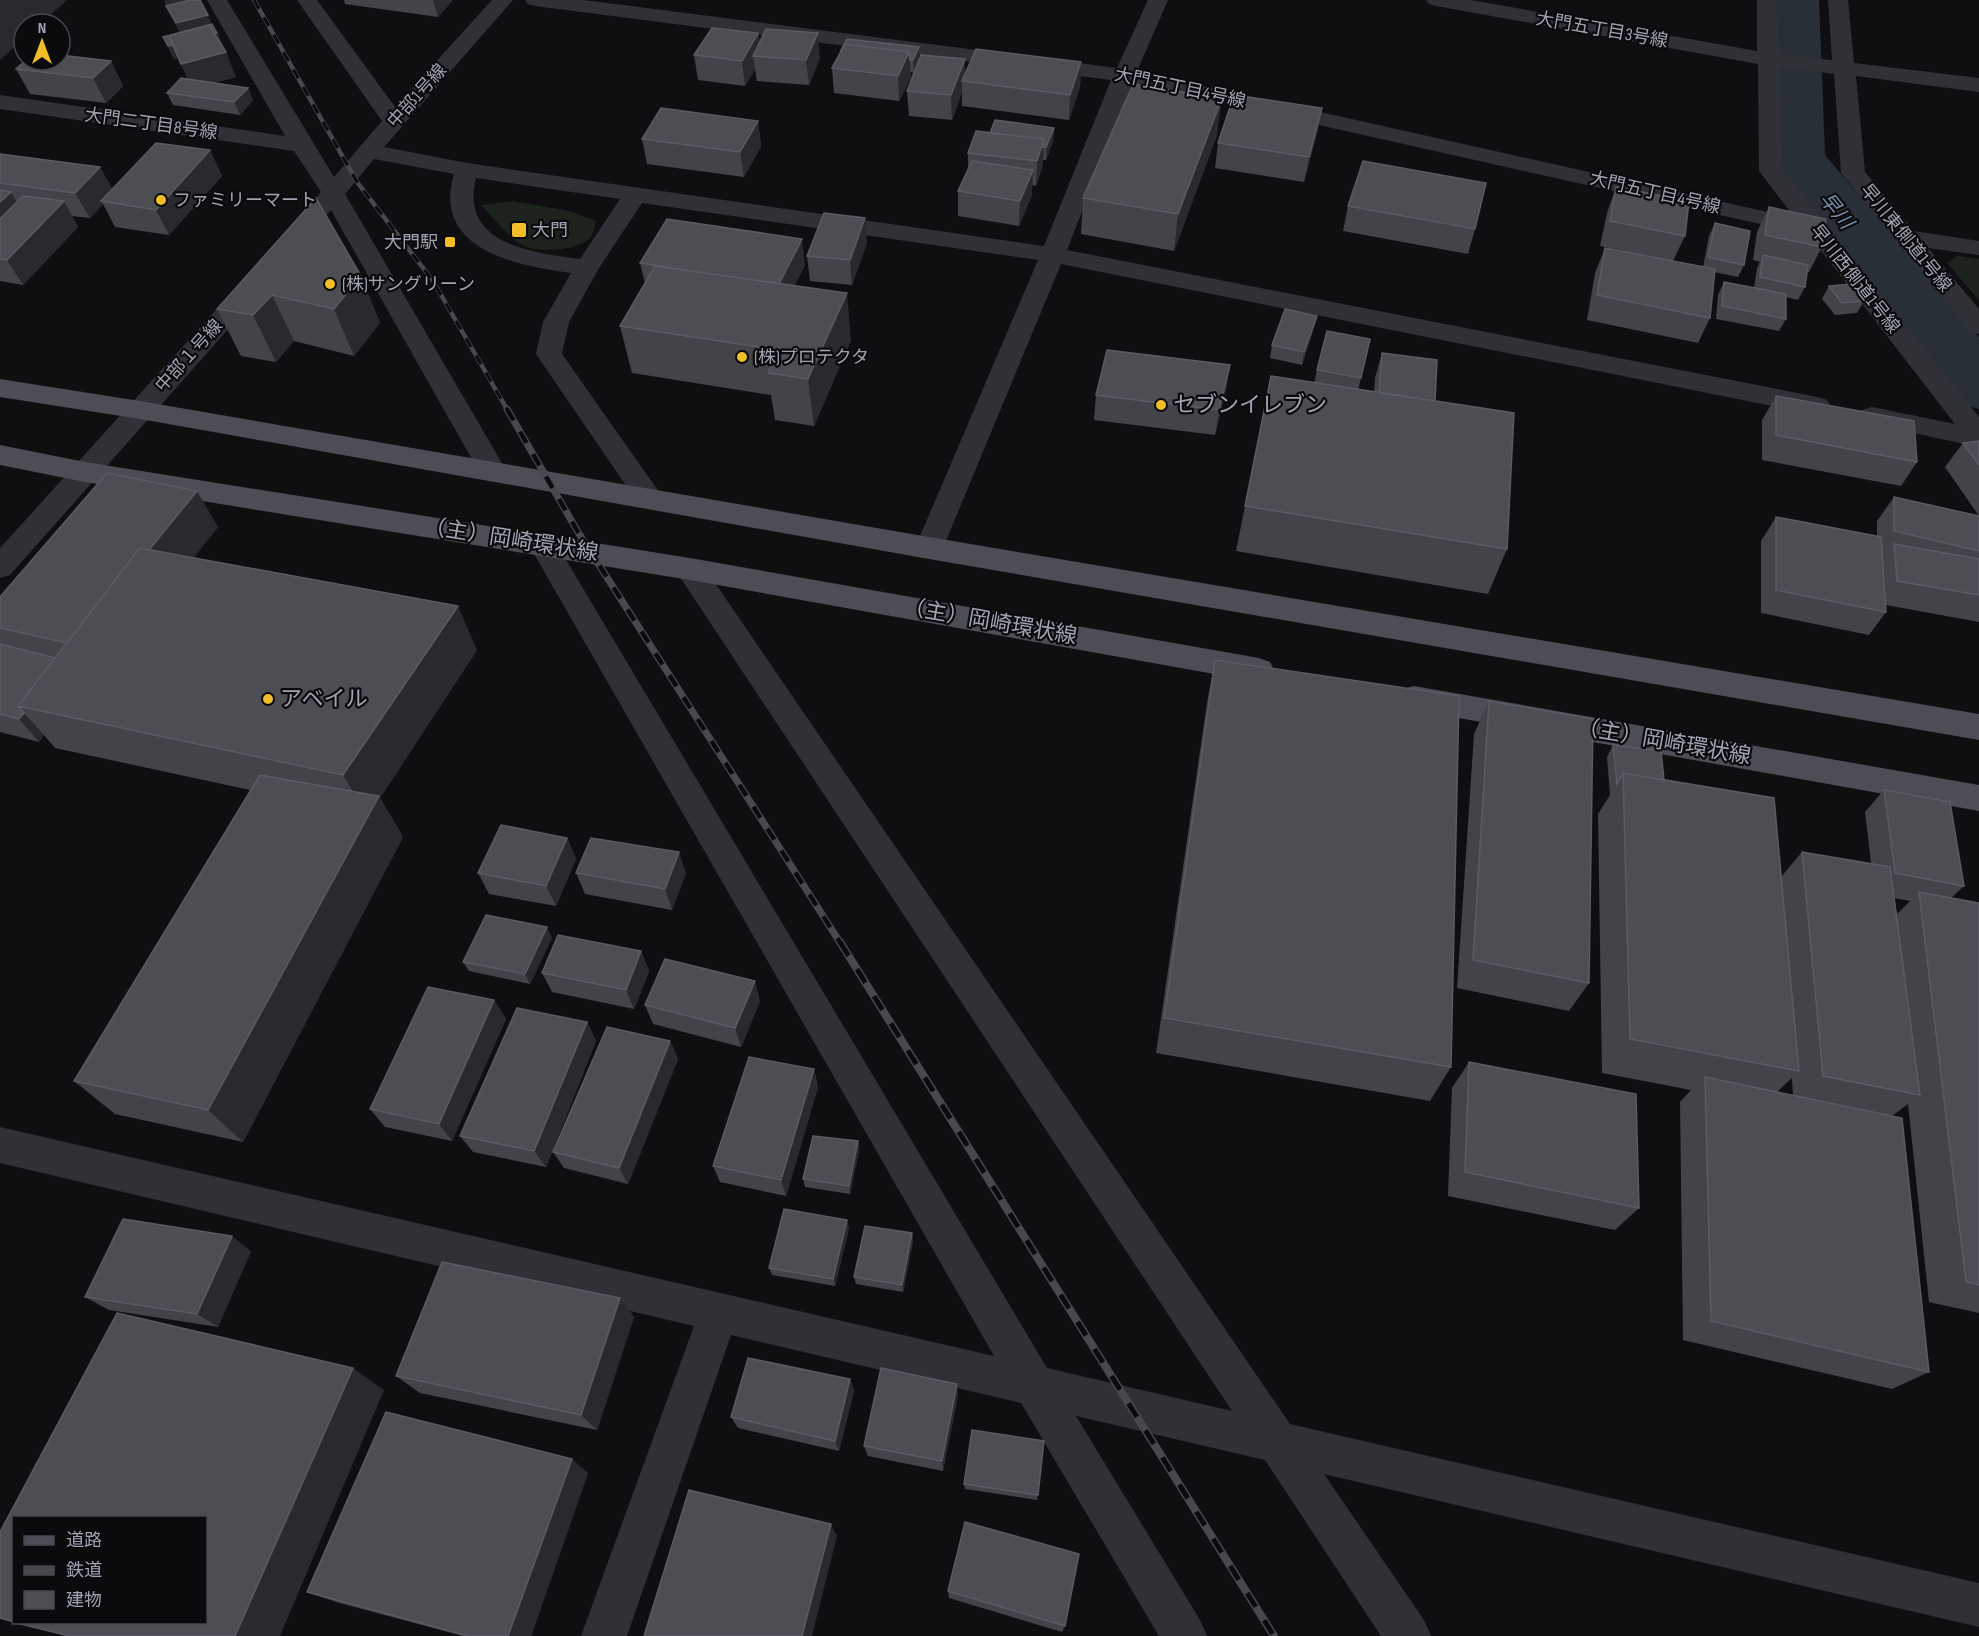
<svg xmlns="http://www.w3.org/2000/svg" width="1979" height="1636" viewBox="0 0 1979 1636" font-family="'Sofia Sans Condensed','Noto Sans JP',sans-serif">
	<rect width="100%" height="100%" fill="#0f0f11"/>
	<path fill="#1c231d" d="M513 201 569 211 596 221C595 225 594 231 592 235 582 252 537 253 522 245 509 238 492 216 481 205Z
		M1957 256 1979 259V300L1947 263Z"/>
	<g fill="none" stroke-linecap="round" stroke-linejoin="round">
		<path fill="#282f36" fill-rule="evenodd" d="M1761 0H1819L1825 155 1979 337V409L1953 402 1761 158Z"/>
		<path fill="#303136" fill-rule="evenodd" d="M207 0H227L334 177 382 121 297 0H317L395 107 492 0H513L384 147 467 163 1044 246 1111 80 535 6 528 4 525 0H584L1117 68 1148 0H1168L1137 71 1795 218 1759 171 1758 64 1436 6 1429 4 1426 0H1471L1757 51V0H1777L1779 54 1832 60 1828 0H1848L1854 63 1979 78V92L1856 76 1865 172 1914 231 1979 241V255L1928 248 1979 309V334L1970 332 1841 173 1834 74 1779 67 1783 170 1979 417V447L1862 422 1859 416 1862 410 1872 407 1955 424 1809 235 1132 83 1067 250 1818 397 1827 400 1831 406 1827 412 1818 415 1061 264 943 548 939 555 929 559 919 555 915 548 1038 260 642 203 599 268 569 322 562 354 664 499 660 506 650 509 640 506 536 354 543 322 571 273C518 266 431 250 454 174L374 159 345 194 506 470 502 477 492 480 482 477 331 210C318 225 304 253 282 247L279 242 321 192 294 151 0 109V95L285 136ZM476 178 620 199 580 259C534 253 459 245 476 178Z
			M253 277 262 279 265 285 262 291 10 575 0 578V548L244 279Z
			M543 535 553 538 1047 1368 1232 1411 680 577 675 569 680 561 690 558 700 561 1290 1424 1979 1583V1627L1324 1474 1424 1620 1431 1636H1381L1265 1460 1076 1416 1200 1620 1207 1636H1159L1021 1403 731 1335 627 1636H581L694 1326 0 1163V1127L994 1356 529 545 533 538Z"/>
		<path fill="#4c4d55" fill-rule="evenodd" d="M0 379 140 401 929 537 1979 714V740L929 559 140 419 0 397Z
			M0 445 85 462 690 558 1259 658 1270 662 1274 670 1270 678 1259 682 690 580 85 482 0 465Z
			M1414 686 1979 785V811L1414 710 1403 707 1398 698 1403 689Z"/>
		<defs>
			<path id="rail-far2" d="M254 0 357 182 433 281 508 411"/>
			<path id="rail-far1" d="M507 409 578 532 841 944"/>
			<path id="rail" d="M840 942 1274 1636"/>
		</defs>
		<use href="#rail-far2" stroke="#47494f" stroke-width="4.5"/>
		<use href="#rail-far1" stroke="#47494f" stroke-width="7"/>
		<use href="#rail" stroke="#47494f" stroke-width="8"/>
		<use href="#rail-far2" stroke="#0b0a0c" stroke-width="3" stroke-dasharray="10" stroke-linecap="butt"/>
		<use href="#rail-far1" stroke="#0b0a0c" stroke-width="4.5" stroke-dasharray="13" stroke-linecap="butt"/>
		<use href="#rail" stroke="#0b0a0c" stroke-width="5" stroke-dasharray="16" stroke-linecap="butt"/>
	</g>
	<path fill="#434349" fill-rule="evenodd" d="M164 0 212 25 217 33 223 45H221L236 77 214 83 248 88 253 100 240 115 173 105 167 93 188 79 178 58 174 59 163 37 180 33Z
		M344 0H453L438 17 345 4Z
		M758 33 760 42 820 58 809 85 757 81 755 69 745 86 698 80 694 55Z
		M840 53 919 59 914 73 910 72 911 77 899 101 834 93 832 68Z
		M111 61 123 86 106 103 30 94 16 69Z
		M1081 62 1080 87 1069 120 962 106V92L952 120 909 116 907 91 965 74Z
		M1322 108 1317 133 1304 182 1215 168 1218 143Z
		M758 121 761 146 744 177 647 164 642 139Z
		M1054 128 1053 141 1046 160H1043V164L1036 186 1032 185V195L1019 226 958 216V191L968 169V153L990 133Z
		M1217 135 1174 251 1081 234 1083 198Z
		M210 150 222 176 169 235 115 227 103 204 90 218 72 216 78 227 23 285 0 281V154L100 167 112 190Z
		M1616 187 1685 236 1673 261 1600 246 1607 213Z
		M316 198 361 276 380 323 354 356 294 341 276 362 241 356 217 309Z
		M1348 206 1475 229 1468 254 1343 231Z
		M1769 207 1822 247 1809 272H1807L1805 287 1798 300 1786 297V319L1779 331 1716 319 1718 295 1724 282 1754 288 1757 268 1760 262 1753 260 1757 232Z
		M1715 223 1744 265 1738 277 1714 272 1710 318 1698 343 1587 320 1595 273 1605 248 1703 267 1709 236Z
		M867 243 852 285 810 281 807 256Z
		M640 263 805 265 794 286 851 340 814 426 775 420 771 395 632 373 620 326 645 283Z
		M1829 286 1864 301 1857 313 1835 315 1822 299Z
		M1317 316 1314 328 1302 365 1270 358 1272 345Z
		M1382 353 1435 401 1507 549 1488 594 1236 551 1271 376 1314 383 1317 370 1361 378 1358 390 1374 392 1375 378Z
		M1230 365 1226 390 1215 435 1094 420 1096 395Z
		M1776 396 1917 462 1901 486 1762 460V420Z
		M1979 441V516L1945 467 1963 443Z
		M1894 497 1979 516V622L1886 605V612L1869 635 1761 613V541L1776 517 1877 536V521Z
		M218 527 193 558 477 650 380 798 403 837 243 1142 115 1114 74 1081 250 790 55 748 44 735 39 742 0 732V597Z
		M1215 660 1451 1067 1430 1101 1156 1053 1207 703Z
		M1489 701 1589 983 1569 1011 1457 988 1474 734Z
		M1613 745 1664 780 1781 877 1802 852 1871 863 1865 812 1884 790 1964 886 1951 898 1979 903V1313L1929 1302 1908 1104 1892 1116 1929 1372 1892 1389 1683 1340 1680 1102 1691 1090 1602 1073 1598 814 1610 795 1607 757ZM1894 898 1910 901 1897 914ZM1792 1078 1793 1095 1777 1092Z
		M567 838 576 859 556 906 489 894 478 873Z
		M576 873H686L672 910 585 894Z
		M552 938 530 984 469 971 463 962Z
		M641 951 649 971 634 1009 552 992 542 973Z
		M494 1000 506 1019 452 1141 385 1127 370 1109Z
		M760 1001 741 1047 653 1024 645 1005Z
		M587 1022 596 1041 546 1167 473 1152 460 1136Z
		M670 1041 678 1059 628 1184 564 1168 553 1152Z
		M1469 1062 1639 1208 1615 1230 1448 1196 1452 1088Z
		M814 1069 818 1087 786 1196 720 1182 713 1166Z
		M858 1141 859 1150 850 1194 805 1187 803 1179Z
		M849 1228 835 1286 772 1275 769 1268Z
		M912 1233 913 1241 903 1292 856 1284 854 1277Z
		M251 1251 218 1327 109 1310 85 1297Z
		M620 1298 634 1317 597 1430 420 1393 396 1376Z
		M850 1379 854 1391 839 1451 738 1428 731 1417Z
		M958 1395 943 1471 868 1456 864 1446Z
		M1044 1441 1037 1500 965 1489 964 1484Z
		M588 1473 531 1636H463L336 1602 307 1592Z
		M948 1591 1065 1626 1062 1632 949 1598Z"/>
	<path fill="#2a2a2e" d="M0 0H67L40 24H24V38L0 60Z
		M164 0H195L168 8Z
		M433 0H453L438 17Z
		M208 15 213 27 181 36 176 23Z
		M217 33 223 45 174 59 168 46Z
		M758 33 761 56H753L755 69 745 86 742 61Z
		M818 33 820 58 809 85 806 60Z
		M919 47V59L914 73 913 60Z
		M226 52 236 77 192 89 181 64Z
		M909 52 911 77 899 101 898 76Z
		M965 59V81H962V92L952 120 951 95Z
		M111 61 123 86 106 103 93 78Z
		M1081 62 1080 87 1069 120 1070 95Z
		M248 88 253 100 240 115 234 102Z
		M1222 98 1217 135 1174 251 1178 214Z
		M1322 108 1317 133 1304 182 1309 157Z
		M758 121 761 146 744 177 740 152Z
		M1054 128 1053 141 1046 160V147Z
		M1044 139 1043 164 1036 186 1037 161Z
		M210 150 222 176 169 235 156 210Z
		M100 167 114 192 101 201 103 204 90 218 75 193Z
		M1033 170 1032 195 1019 226 1020 201Z
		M11 192 26 217 0 243V202Z
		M64 201 78 227 23 285 7 260Z
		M865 218 867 243 852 285 850 260Z
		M802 239 805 265 783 309 779 284Z
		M361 276 380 323 354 356 334 309Z
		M847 293 851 340 814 426 808 379Z
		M272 295 294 341 276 362 253 315Z
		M1317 316 1314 328 1302 365 1304 352Z
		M1230 365 1226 390 1215 435 1219 410Z
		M197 491 218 527 99 678 73 644Z
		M458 606 477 650 380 798 403 837 243 1142 208 1110 368 816 343 775Z
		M24 713 44 735 39 742 19 719Z
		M567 838 576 859 556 906 546 886Z
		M679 852 686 873 672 910 665 889Z
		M547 927 552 938 530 984 525 974Z
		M641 951 649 971 634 1009 626 990Z
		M755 981 760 1001 741 1047 735 1028Z
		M494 1000 506 1019 452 1141 439 1124Z
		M587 1022 596 1041 546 1167 534 1151Z
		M670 1041 678 1059 628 1184 619 1168Z
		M814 1069 818 1087 786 1196 781 1180Z
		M858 1141 859 1150 850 1194 849 1186Z
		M847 1220 849 1228 835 1286 833 1279Z
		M912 1233 913 1241 903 1292 902 1285Z
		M232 1236 251 1251 218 1327 197 1314Z
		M620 1298 634 1317 597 1430 581 1415Z
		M353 1368 384 1390 280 1636H235Z
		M850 1379 854 1391 839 1451 835 1441Z
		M957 1384 958 1395 943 1471 942 1461Z
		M572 1459 588 1473 531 1636H508Z
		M831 1524 837 1536 812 1636H802Z"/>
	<path fill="#4d4e54" stroke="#5a5b63" stroke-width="1.5" d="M190 0H200L208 15 176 23 166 6Z
		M212 24 217 33H214L209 25 169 36 173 45 168 46 163 37Z
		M209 25 226 52 181 64 169 36Z
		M712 28 758 33 742 61 694 55Z
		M766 29 818 33 806 60 753 56Z
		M847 39 919 47 913 60H910L909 52 845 44 840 52Z
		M845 44 909 52 898 76 832 68Z
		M976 49 1081 62 1070 95 962 81Z
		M60 55 111 61 93 78 16 69 26 60H60Z
		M921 55 965 59 951 95 907 91Z
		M181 78 248 88 234 102 167 93Z
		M1133 84 1222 98 1178 214 1083 198Z
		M1234 95 1322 108 1309 157 1218 143Z
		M661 108 758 121 740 152 642 139Z
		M995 120 1054 128 1046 147H1043L1044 139 990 133Z
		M976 131 1044 139 1037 161 968 153Z
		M156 143 210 150 156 210 101 201Z
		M0 154 100 167 75 193 0 183Z
		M972 161 1033 170 1020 201 958 191Z
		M1363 161 1486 183 1475 229 1348 206Z
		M1616 187 1689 201 1685 236 1610 221Z
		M0 190 11 192 0 202Z
		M23 196 64 201 7 260 0 259V219Z
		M316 198 361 276 334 309 272 295 253 315 217 309Z
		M1769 207 1826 219 1822 247 1765 235Z
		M824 213 865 218 850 260 807 256Z
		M667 219 802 239 779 284 640 263Z
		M1715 223 1750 231 1744 265 1708 257Z
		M1605 248 1715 269 1710 318 1597 295Z
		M1763 255 1808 265 1805 287 1760 277Z
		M655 266 847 293 808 379 768 373 779 350 620 326Z
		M1724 282 1786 294V319L1722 306Z
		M1851 284 1864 301 1842 303 1829 286Z
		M1285 309 1317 316 1304 352 1272 345Z
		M1327 331 1370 339 1361 378 1317 370Z
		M1107 350 1230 365 1219 410 1096 395Z
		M1382 353 1437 360 1435 401 1379 393Z
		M1271 376 1514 413 1507 549 1245 506Z
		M1776 396 1914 421 1917 462 1776 435Z
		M1979 441V465L1963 443Z
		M107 473 197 491 149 550 140 548 67 643 0 628V597Z
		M1894 497 1979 516V551L1894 531Z
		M1776 517 1881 537 1886 612 1776 590Z
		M1894 544 1979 559V595L1897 581Z
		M140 548 458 606 343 775 18 706Z
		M0 644 55 658 18 706 24 713 19 719 0 714Z
		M1215 660 1459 696 1451 1067 1164 1018Z
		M1489 701 1593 719 1589 983 1473 960Z
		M1613 745 1661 751 1664 780 1623 773 1617 784Z
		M1623 773 1774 798 1799 1071 1630 1039Z
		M260 775 379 796 208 1110 74 1081Z
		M1884 790 1950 802 1964 886 1895 873Z
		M501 825 567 838 546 886 478 873Z
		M591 838 679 852 665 889 576 873Z
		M1802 852 1890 867 1920 1095 1823 1076Z
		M1919 892 1979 903V1285L1966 1282Z
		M486 915 547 927 525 974 463 962Z
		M558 935 641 951 626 990 542 973Z
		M665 959 755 981 735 1028 645 1005Z
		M428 987 494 1000 439 1124 370 1109Z
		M517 1008 587 1022 534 1151 460 1136Z
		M607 1027 670 1041 619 1168 553 1152Z
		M749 1057 814 1069 781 1180 713 1166Z
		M1469 1062 1636 1094 1639 1208 1465 1172Z
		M1705 1077 1902 1118 1929 1372 1711 1321Z
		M813 1136 858 1141 849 1186 803 1179Z
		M784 1209 847 1220 833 1279 769 1268Z
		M123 1219 232 1236 197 1314 85 1297Z
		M865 1226 912 1233 902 1285 854 1277Z
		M442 1262 620 1298 581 1415 396 1376Z
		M117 1313 353 1368 235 1636H69L17 1623H206V1518H14V1622L0 1618V1532Z
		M748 1358 850 1379 835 1441 731 1417Z
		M881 1368 957 1384 942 1461 864 1446Z
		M386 1412 572 1459 508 1636H468L307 1592Z
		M972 1430 1044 1441 1038 1495 964 1484Z
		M689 1490 831 1524 802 1636H644Z
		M965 1522 1079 1554 1065 1626 948 1591Z"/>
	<g fill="#f1be27" stroke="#0b0a0c" stroke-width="2">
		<circle cx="161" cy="200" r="6"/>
		<rect x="511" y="222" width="16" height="16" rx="3"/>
		<rect x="444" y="236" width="12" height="12" rx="3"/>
		<circle cx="330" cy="284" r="6"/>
		<circle cx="742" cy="357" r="6"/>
		<circle cx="1161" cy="405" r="6"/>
		<circle cx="268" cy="699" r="6"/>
	</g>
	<g text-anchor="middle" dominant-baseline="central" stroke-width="4.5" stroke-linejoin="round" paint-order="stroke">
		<g font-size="18" fill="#a0a4b2" stroke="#0b0a0c">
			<text transform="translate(1602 30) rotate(10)">大門五丁目3号線</text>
			<text transform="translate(1180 88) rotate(12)">大門五丁目4号線</text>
			<text transform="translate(417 96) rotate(-48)">中部1号線</text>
			<text transform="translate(151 124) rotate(8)">大門二丁目8号線</text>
			<text transform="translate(1655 193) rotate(13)">大門五丁目4号線</text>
			<text transform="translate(1906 238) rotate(51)">早川東側道1号線</text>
			<text transform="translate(1855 279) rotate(52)">早川西側道1号線</text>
			<text transform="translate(189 356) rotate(-48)">中部１号線</text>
		</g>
		<g font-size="18" fill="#a0a4b2" stroke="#0b0a0c" text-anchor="start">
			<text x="173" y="200">ファミリーマート</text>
			<text x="532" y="230">大門</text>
			<text x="438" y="242" text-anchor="end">大門駅</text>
			<text x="342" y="284">(株)サングリーン</text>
			<text x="754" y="357">(株)プロテクタ</text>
		</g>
		<g font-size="20" font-style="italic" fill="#768fae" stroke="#0b0a0c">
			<text transform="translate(1836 211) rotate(51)">早川</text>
		</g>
		<g font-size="22" fill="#a0a4b2" stroke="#0b0a0c" text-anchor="start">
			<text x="1173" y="405">セブンイレブン</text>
			<text x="280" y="699">アベイル</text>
		</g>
		<g font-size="22" fill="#a0a4b2" stroke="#0b0a0c">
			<text transform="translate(511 540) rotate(9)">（主）岡崎環状線</text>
			<text transform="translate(990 622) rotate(10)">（主）岡崎環状線</text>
			<text transform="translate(1664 742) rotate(10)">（主）岡崎環状線</text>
		</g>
	</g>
	<rect x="12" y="1516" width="195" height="108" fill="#0b0a0c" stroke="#47484e" stroke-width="1.5"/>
	<rect x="24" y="1536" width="30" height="9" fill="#4c4d55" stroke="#47484e" stroke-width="1.5"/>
	<text x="66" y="1546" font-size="18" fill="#a0a4b2">道路</text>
	<rect x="24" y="1566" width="30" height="9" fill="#47494f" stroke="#47484e" stroke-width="1.5"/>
	<text x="66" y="1576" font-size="18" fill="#a0a4b2">鉄道</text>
	<rect x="24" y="1591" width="30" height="18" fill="#4d4e54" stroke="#47484e" stroke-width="1.5"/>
	<text x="66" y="1606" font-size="18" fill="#a0a4b2">建物</text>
	<g transform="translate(42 42)"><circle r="28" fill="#0b0a0c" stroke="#47484e" stroke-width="1.5"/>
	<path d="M0-4.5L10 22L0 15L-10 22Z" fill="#f1be27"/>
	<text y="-9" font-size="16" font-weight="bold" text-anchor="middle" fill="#a0a4b2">N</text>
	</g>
</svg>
